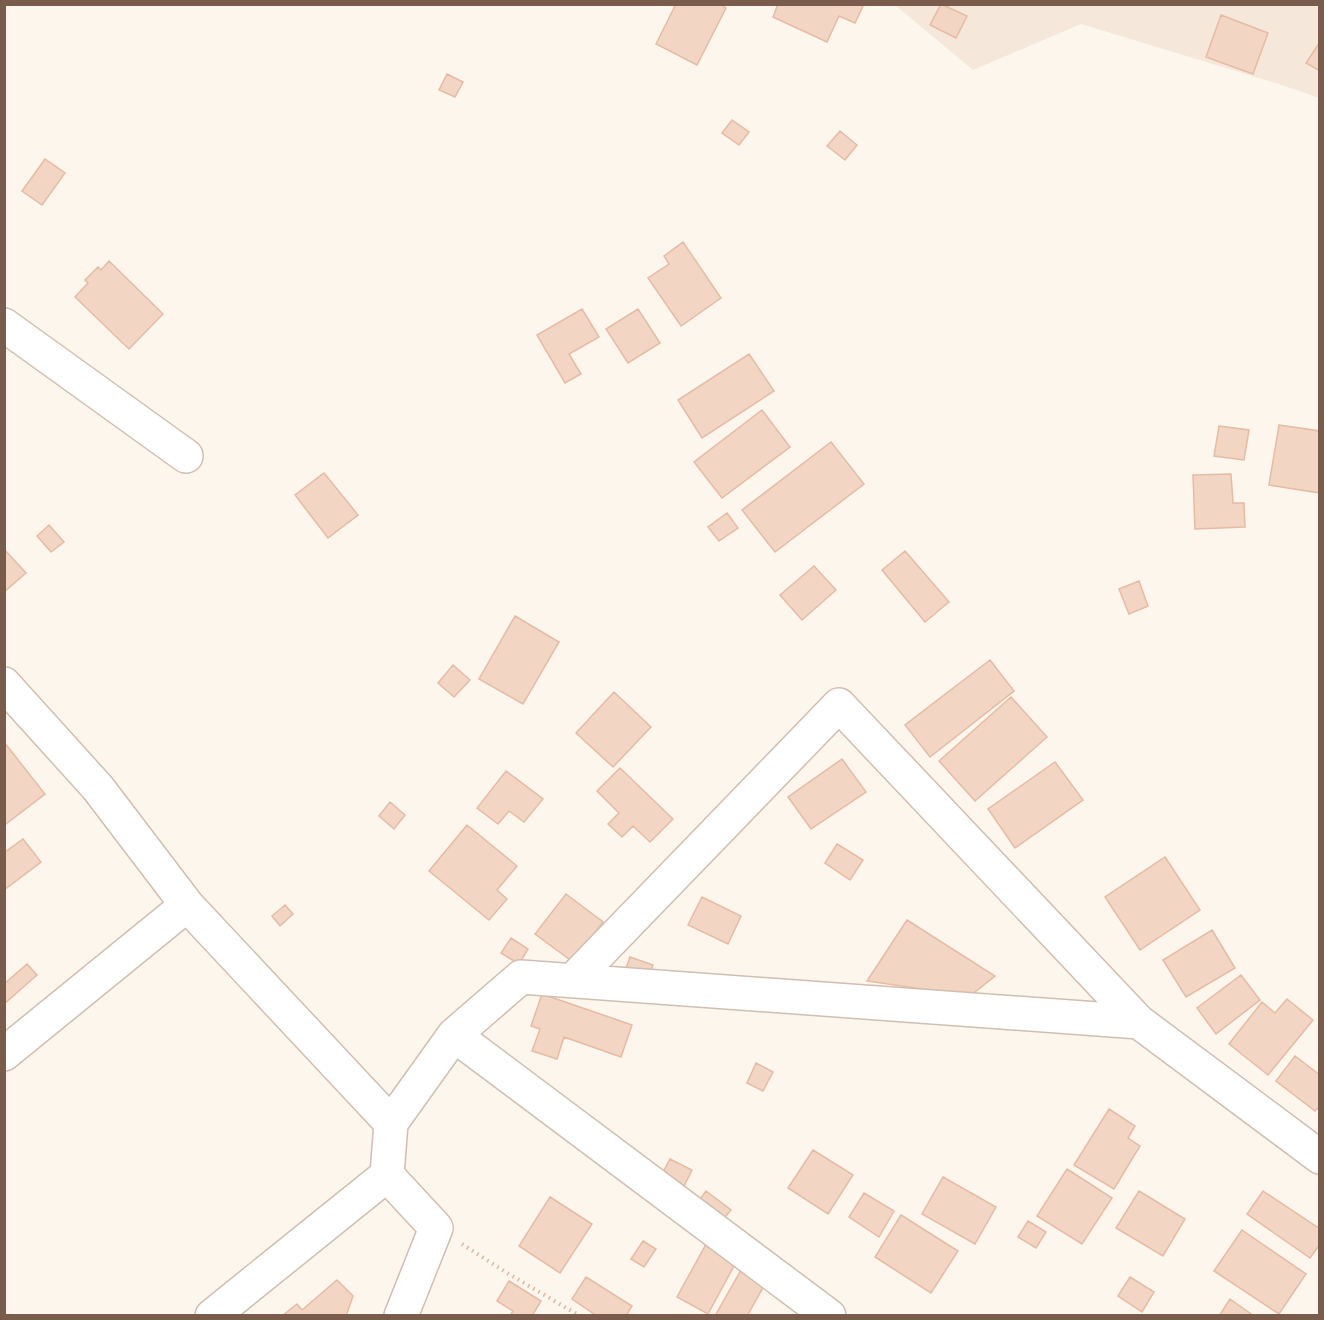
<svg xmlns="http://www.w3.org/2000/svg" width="1324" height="1320" viewBox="0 0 1324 1320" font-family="'Sofia Sans Condensed',sans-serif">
	<rect width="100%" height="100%" fill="#fdf6ec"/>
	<path fill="#f5e8da" d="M895 5H1319V98L1279 84 1081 24 973 70Z"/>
	<path fill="#f3d5c3" stroke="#e6bba3" stroke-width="1.5" d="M676 4H720L726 8 697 65 656 44Z
		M778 4H864L855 23 839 16 827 42 773 17Z
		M941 4 967 16 956 38 930 25Z
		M1221 15 1268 33 1253 74 1206 57Z
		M1320 42V71L1306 63Z
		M447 74 463 82 455 97 439 90Z
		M732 120 749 132 739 145 722 133Z
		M840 131 857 145 845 160 827 146Z
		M45 159 65 173 42 205 22 191Z
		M683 242 721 298 681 326 648 278 669 264 664 256Z
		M109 261 163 314 129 349 75 297 88 283 85 280 98 267 101 270Z
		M582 309 599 337 569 354 581 374 565 383 537 335Z
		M638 309 660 343 628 363 606 329Z
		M749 354 774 391 702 438 678 400Z
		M762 410 790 447 722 498 694 462Z
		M1279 425 1320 431V493L1269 485Z
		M1219 426 1249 430 1244 460 1214 456Z
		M831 442 864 484 775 552 742 510Z
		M324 473 358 515 328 538 295 495Z
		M1231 474 1233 503H1244L1245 527 1195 529 1193 475Z
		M727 513 738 528 719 541 708 527Z
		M49 525 64 542 51 552 37 536Z
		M4 549 26 573 4 592Z
		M905 551 949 602 925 622 882 570Z
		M814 566 836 590 802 620 780 595Z
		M1139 581 1148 606 1129 614 1119 589Z
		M515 616 559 642 523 704 479 679Z
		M990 660 1014 691 930 757 905 725Z
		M453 665 470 680 454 697 438 683Z
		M614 692 651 727 613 767 576 733Z
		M1011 697 1047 737 975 801 939 761Z
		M4 742 45 794 6 824 4 821Z
		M842 759 866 792 811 829 788 797Z
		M1055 762 1083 800 1015 848 988 809Z
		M620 768 673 819 650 842 633 826 622 837 608 824 619 813 597 791Z
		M506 771 543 799 524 822 509 811 498 824 477 808Z
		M390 802 405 815 394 829 379 816Z
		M467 825 517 866 497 890 507 899 489 920 429 871Z
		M23 839 41 862 4 890V853Z
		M837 844 863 860 850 880 825 863Z
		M1165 857 1200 910 1140 950 1105 897Z
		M566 894 603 922 573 962 535 934Z
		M702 897 741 916 728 944 688 925Z
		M285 905 293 914 280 926 272 916Z
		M907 920 995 976 970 996 867 981Z
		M1212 930 1235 968 1186 997 1163 960Z
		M511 938 528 949 519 964 501 953Z
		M630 957 653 965 648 979 625 971Z
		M27 964 37 975 4 1004V984Z
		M1241 975 1260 1000 1216 1034 1197 1008Z
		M542 994 632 1025 621 1057 564 1037 557 1059 532 1051 540 1029 531 1026Z
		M1287 999 1313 1020 1268 1075 1229 1044 1262 1002 1275 1013Z
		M1295 1056 1320 1075V1106L1315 1111 1276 1081Z
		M756 1063 773 1072 763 1091 747 1083Z
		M1109 1109 1135 1126 1128 1138 1140 1146 1114 1189 1074 1165Z
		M813 1150 853 1175 828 1214 788 1188Z
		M670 1159 692 1170 684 1186 662 1174Z
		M1067 1169 1112 1198 1082 1244 1037 1216Z
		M943 1177 996 1207 975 1244 922 1214Z
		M706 1191 731 1210 722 1221 698 1202Z
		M1139 1191 1185 1219 1163 1256 1116 1228Z
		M1263 1191 1320 1229V1244L1310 1258 1247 1214Z
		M864 1193 894 1211 879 1237 849 1217Z
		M550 1197 592 1224 560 1273 519 1246Z
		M901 1215 958 1251 931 1293 875 1257Z
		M1028 1221 1046 1232 1036 1248 1018 1237Z
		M1242 1230 1306 1274 1279 1314 1214 1271Z
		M710 1237 741 1253 708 1314 677 1297Z
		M643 1241 656 1249 644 1267 631 1259Z
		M745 1263 769 1277 747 1316H715Z
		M586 1277 632 1306 626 1316H597L572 1299Z
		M1130 1277 1154 1292 1142 1312 1118 1296Z
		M337 1280 353 1296 346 1316H282L297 1304 302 1310Z
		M509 1281 541 1301 532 1316H510L513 1311 497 1301Z
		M1230 1299 1254 1316H1219Z"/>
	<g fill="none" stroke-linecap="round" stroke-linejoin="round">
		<defs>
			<path id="minor" d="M4 325 186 456
				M4 684 98 788 187 905 391 1123
				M574 979 839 705 1139 1022 1320 1157
				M454 1035 829 1316
				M4 1054 187 905
				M387 1175 436 1228 401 1316
				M212 1316 387 1175 391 1123 454 1035 521 977 1139 1022"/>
		</defs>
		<use href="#minor" stroke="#d1beb0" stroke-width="36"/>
		<path stroke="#d9b8a5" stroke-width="4" stroke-dasharray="1.5 4.5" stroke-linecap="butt" d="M462 1244 507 1273 580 1316"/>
		<use href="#minor" stroke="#fff" stroke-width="33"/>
	</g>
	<rect width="1324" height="1320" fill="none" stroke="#7a5c4d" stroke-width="12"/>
</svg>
